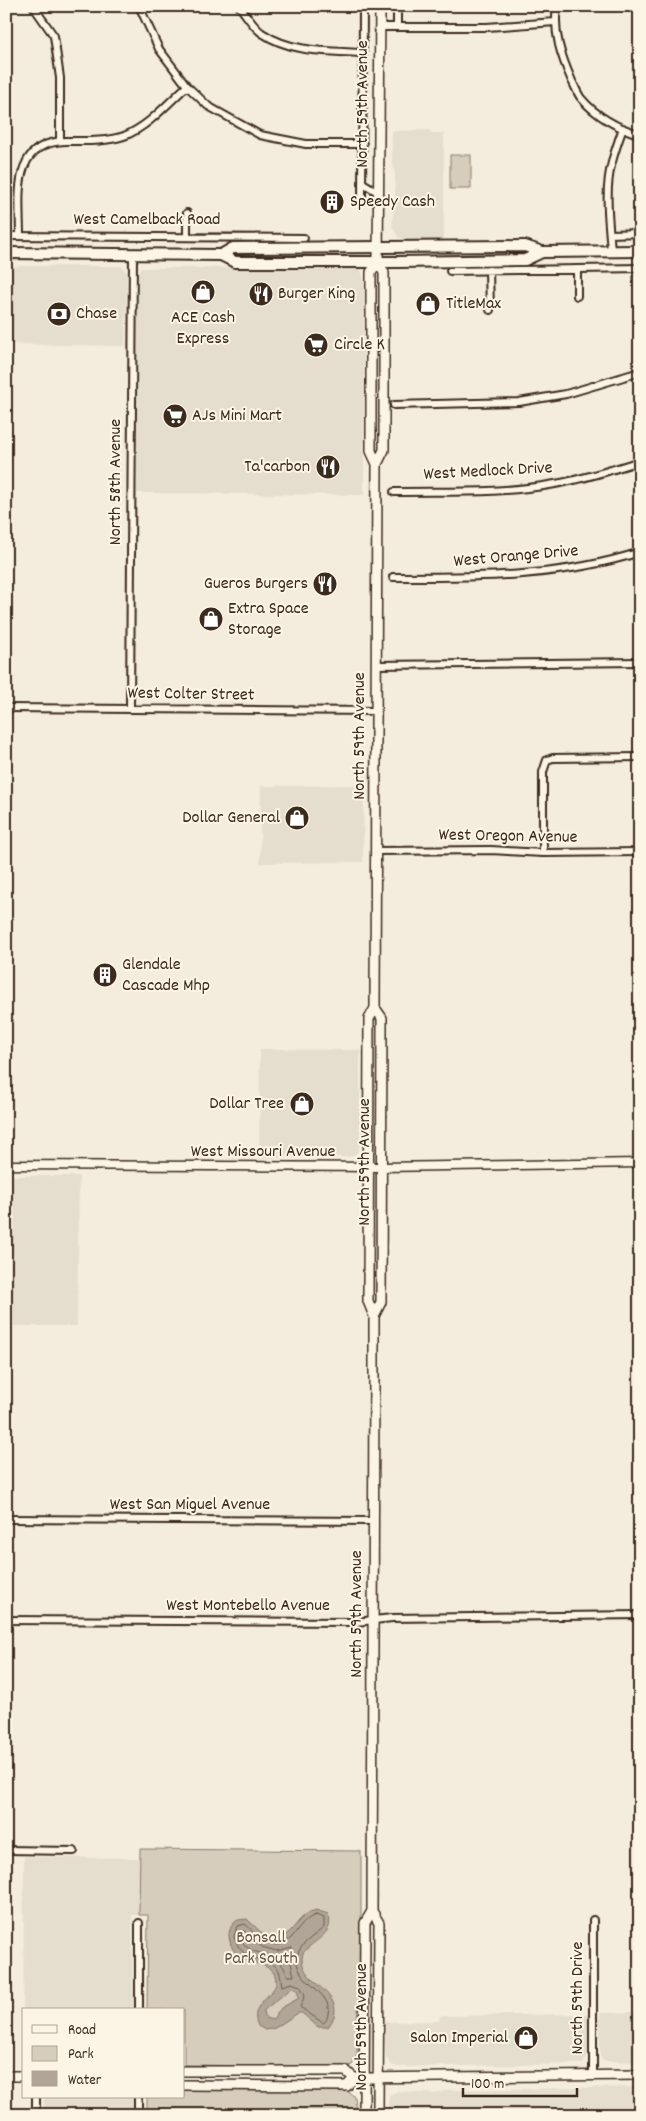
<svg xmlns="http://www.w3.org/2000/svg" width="646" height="2121" viewBox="0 0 646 2121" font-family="Dekko,sans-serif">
	<rect width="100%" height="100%" fill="#f4eddd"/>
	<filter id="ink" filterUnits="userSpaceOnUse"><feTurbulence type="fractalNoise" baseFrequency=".02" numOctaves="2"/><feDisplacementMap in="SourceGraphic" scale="10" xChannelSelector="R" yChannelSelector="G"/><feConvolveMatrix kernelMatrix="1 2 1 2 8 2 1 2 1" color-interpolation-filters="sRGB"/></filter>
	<g filter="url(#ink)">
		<path fill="#e5ddce" d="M429 130 432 133H444V242H411L398 237 392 226 395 196V174L392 161V131Z
			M6 266H120L124 268 127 274 125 346 6 344Z
			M353 267 361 270 364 279V495L137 493 138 272 142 268Z
			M364 785 363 862 260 863 261 786Z
			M260 1049 360 1050V1145L357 1153 350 1157H285L259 1159Z
			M6 1176H79L77 1326H6Z
			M24 1857 140 1858 139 1915H132L133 2010H24L23 2064Z
			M636 2012 637 2062 603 2061 600 2057V2013Z
			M588 2014 587 2058 582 2064 398 2067 391 2065 386 2058 384 2022 439 2021 440 2016Z
			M640 2087V2115H387L389 2095 398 2091 435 2094 447 2090Z
			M44 2097H133L132 2115H44Z"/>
		<path fill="#d6cdbd" stroke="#887c6e" d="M450 155H471V189H450Z
			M140 1849 361 1851V1971L357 2020V2055L352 2065 343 2067 184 2065V2010H147L148 1915H139Z
			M184 2089 347 2091 355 2097 357 2115H147V2097H184Z"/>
		<path fill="#b0a596" stroke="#817466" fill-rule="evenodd" d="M316 1910 328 1914C336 1934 314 1939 303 1953 294 1984 355 1993 328 2027H318L302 2013H298L275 2028 265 2030 258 2026C249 2007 268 1999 276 1985 276 1980 276 1975 272 1971 261 1959 232 1966 229 1936 229 1929 232 1923 238 1920L247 1919 266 1937 278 1939C296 1933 297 1914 316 1910ZM292 1988 297 1990 299 1998 281 2008 273 2020 265 2018 264 2010Z"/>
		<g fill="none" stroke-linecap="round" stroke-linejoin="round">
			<path stroke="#6a5b4e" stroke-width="1" d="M316 1915 324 1918V1927C316 1935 304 1941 299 1951 286 1979 334 1990 328 2014 327 2018 327 2021 323 2023L300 2007 305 1995 300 1986 292 1983 282 1986C281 1981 281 1975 279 1971 268 1953 243 1966 234 1937L237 1926 245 1924C252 1929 255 1937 262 1940 293 1958 295 1920 316 1915Z
				M244 1931 262 1947 277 1951 292 1947 291 1963 294 1976H288C285 1969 281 1961 273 1957 261 1952 239 1952 241 1932Z"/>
			<defs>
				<path id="minor" d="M33 6 54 36 60 78V141
					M139 6 159 49 187 86 208 106 260 135 306 144H363
					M239 6C246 14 253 27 262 33 292 53 328 51 363 53
					M557 6C553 33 561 56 572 81 575 86 577 93 581 98 595 115 618 129 640 134
					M380 27H487L555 22
					M397 27V6
					M363 183 379 193
					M362 199 363 6
					M187 213V237
					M610 234 640 233
					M6 236 304 238
					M20 236C20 196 10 142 66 141 86 141 105 142 124 136 149 126 167 104 187 86
					M611 251C609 222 604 190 612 162 615 150 619 139 623 128
					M577 269V296
					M489 270 490 310
					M450 271 640 268
					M394 405 519 402 566 394 640 372
					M394 492C447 491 502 494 555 484 584 479 612 470 640 461
					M393 577C477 577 560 578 640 552
					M376 665 640 662
					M6 708 376 711
					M130 709 133 255
					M376 851 491 850 543 853 640 852
					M543 853V772L547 760 553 758 640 757
					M6 1519 374 1521
					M6 1620 356 1622 392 1618 640 1615
					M6 1850 74 1851
					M139 2010V1923
					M593 2075V1920
					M36 2115V2097
					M138 2115V2097"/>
				<path id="tertiary" d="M6 1165 381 1167 640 1163"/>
				<path id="secondary" d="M377 464 384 450V273L378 262 380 6
					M374 1316 381 1302 382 1018 375 1008
					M372 1911 379 1923 378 2115
					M184 2071H346L354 2078 640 2075
					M6 2076H24
					M184 2085 347 2086 354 2078
					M364 2115 365 1923 372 1911 374 1380V1316L368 1301 369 1019 375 1008 377 464 371 451V272L378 262"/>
				<path id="primary" d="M6 253 221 255 235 262H398L525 260 542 252
					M221 255 233 248 525 246 542 252 640 251"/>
			</defs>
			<use href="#minor" stroke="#3b2a1e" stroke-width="10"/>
			<use href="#tertiary" stroke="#3b2a1e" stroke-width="11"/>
			<use href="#secondary" stroke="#3b2a1e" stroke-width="12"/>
			<use href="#primary" stroke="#3b2a1e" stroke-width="14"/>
			<use href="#minor" stroke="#fcf5e5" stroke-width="6"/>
			<use href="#tertiary" stroke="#fcf5e5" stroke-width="8"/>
			<use href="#secondary" stroke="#fcf5e5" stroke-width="9"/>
			<use href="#primary" stroke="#fcf5e5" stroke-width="10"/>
		</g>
	</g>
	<defs>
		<symbol id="building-disc" viewBox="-11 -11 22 22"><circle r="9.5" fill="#3b2a1e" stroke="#fcf5e5"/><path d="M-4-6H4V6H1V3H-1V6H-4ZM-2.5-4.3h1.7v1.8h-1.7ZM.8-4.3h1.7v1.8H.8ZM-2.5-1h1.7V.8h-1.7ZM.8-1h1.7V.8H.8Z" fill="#fff"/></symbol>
		<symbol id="shop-disc" viewBox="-11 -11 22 22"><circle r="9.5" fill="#3b2a1e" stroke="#fcf5e5"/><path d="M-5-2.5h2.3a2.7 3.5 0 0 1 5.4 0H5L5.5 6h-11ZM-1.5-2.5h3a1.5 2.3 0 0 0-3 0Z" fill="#fff"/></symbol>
		<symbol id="restaurant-disc" viewBox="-11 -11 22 22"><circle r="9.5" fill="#3b2a1e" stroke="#fcf5e5"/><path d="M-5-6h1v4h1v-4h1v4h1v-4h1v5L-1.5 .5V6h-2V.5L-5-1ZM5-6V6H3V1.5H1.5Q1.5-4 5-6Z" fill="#fff"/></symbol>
		<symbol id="bank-disc" viewBox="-11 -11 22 22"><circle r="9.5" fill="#3b2a1e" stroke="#fcf5e5"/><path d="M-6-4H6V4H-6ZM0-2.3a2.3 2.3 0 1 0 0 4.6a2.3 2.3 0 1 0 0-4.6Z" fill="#fff"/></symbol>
		<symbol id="supermarket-disc" viewBox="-11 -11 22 22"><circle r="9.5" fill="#3b2a1e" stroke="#fcf5e5"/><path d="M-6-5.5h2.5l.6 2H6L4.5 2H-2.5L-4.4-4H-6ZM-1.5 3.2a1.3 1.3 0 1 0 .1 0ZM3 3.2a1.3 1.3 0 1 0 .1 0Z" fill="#fff"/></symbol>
	</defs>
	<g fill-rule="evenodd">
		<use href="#building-disc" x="318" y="188" width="28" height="28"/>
		<use href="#shop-disc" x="189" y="278" width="28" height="28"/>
		<use href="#restaurant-disc" x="247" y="280" width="28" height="28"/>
		<use href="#shop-disc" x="414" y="290" width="28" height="28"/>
		<use href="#bank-disc" x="45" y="300" width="28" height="28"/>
		<use href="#supermarket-disc" x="302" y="331" width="28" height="28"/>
		<use href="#supermarket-disc" x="161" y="402" width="28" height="28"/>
		<use href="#restaurant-disc" x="314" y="453" width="28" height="28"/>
		<use href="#restaurant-disc" x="311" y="570" width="28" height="28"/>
		<use href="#shop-disc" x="197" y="605" width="28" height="28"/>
		<use href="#shop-disc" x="283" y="804" width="28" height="28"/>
		<use href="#building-disc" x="91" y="961" width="28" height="28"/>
		<use href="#shop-disc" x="288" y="1090" width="28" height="28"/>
		<use href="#shop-disc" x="512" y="2024" width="28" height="28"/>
	</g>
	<g text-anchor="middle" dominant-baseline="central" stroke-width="4" stroke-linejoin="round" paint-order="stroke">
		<g font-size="18" fill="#3b2a1e" stroke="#fcf5e5">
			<text transform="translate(363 104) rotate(-90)">North 59th Avenue</text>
			<text x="147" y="220">West Camelback Road</text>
			<text transform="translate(488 472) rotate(-3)">West Medlock Drive</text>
			<text transform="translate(116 482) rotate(-90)">North 58th Avenue</text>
			<text transform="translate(516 557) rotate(-5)">West Orange Drive</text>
			<text transform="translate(191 695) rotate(1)">West Colter Street</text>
			<text transform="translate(360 736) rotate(-90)">North 59th Avenue</text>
			<text transform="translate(508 837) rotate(1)">West Oregon Avenue</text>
			<text x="263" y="1152">West Missouri Avenue</text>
			<text transform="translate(365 1162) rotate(-90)">North 59th Avenue</text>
			<text x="190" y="1505">West San Miguel Avenue</text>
			<text x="248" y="1606">West Montebello Avenue</text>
			<text transform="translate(357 1614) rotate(-90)">North 59th Avenue</text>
			<text transform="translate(578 1998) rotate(-90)">North 59th Drive</text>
			<text transform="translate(362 2027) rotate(-90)">North 59th Avenue</text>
		</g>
		<g font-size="18" fill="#3b2a1e" stroke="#fcf5e5" text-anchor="start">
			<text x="350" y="202">Speedy Cash</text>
			<text x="278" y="294">Burger King</text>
			<text x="446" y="304">TitleMax</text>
			<text x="76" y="314">Chase</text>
			<text x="203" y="318" text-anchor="middle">ACE Cash<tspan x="203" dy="21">Express</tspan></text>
			<text x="334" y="345">Circle K</text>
			<text x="192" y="416">AJs Mini Mart</text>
			<text x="310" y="467" text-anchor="end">Ta'carbon</text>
			<text x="308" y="584" text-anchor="end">Gueros Burgers</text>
			<text x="228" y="609">Extra Space<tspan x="228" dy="21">Storage</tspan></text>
			<text x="280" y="818" text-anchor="end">Dollar General</text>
			<text x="122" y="965">Glendale<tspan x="122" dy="21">Cascade Mhp</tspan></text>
			<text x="284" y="1104" text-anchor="end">Dollar Tree</text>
			<text x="508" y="2038" text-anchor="end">Salon Imperial</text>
		</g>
		<g font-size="18" fill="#625346" stroke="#fcf5e5">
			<text x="261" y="1938">Bonsall<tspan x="261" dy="21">Park South</tspan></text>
		</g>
	</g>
	<rect width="646" height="2121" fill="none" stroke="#fcf5e5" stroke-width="25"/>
	<rect x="12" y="12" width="621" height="2096" fill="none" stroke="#3b2a1e" stroke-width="2" filter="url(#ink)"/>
	<rect x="22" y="2008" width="162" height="90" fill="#fcf5e5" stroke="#afa495"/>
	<rect x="32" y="2025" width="25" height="8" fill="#fcf5e5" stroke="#afa495"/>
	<text x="68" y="2034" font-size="15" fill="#3b2a1e">Road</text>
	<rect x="32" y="2046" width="25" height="15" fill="#d6cdbd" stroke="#afa495"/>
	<text x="68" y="2058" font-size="15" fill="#3b2a1e">Park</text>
	<rect x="32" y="2071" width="25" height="15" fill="#b0a596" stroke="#afa495"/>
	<text x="68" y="2084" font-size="15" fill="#3b2a1e">Water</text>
	<path d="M463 2088v8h114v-8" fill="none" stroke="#3b2a1e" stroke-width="2.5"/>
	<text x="471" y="2088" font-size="15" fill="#3b2a1e" stroke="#fcf5e5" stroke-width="4" paint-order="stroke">100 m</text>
</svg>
